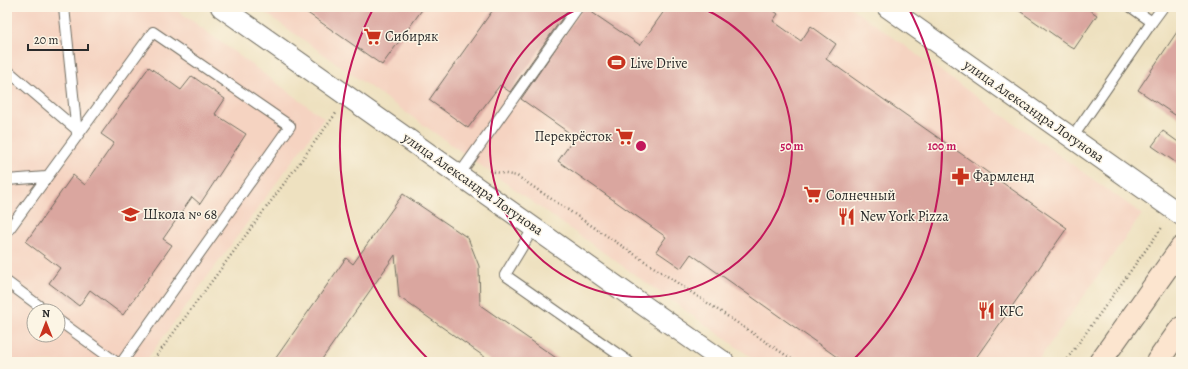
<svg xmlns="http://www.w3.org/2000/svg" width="1188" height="369" viewBox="0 0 1188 369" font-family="Alegreya,serif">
	<rect width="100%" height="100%" fill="#fcf5e5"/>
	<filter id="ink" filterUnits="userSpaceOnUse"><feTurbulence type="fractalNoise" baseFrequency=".025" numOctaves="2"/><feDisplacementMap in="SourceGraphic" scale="8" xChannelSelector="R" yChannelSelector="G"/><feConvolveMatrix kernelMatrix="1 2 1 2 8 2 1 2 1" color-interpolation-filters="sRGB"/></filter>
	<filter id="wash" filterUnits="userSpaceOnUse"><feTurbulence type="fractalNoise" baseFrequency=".012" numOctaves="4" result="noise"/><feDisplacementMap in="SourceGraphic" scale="16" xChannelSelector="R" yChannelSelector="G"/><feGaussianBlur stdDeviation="0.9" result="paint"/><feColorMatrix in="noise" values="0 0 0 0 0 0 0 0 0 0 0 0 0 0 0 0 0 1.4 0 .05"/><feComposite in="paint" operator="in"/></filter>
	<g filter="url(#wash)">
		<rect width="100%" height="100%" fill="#eee1c0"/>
		<path fill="#f5d3c1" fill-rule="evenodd" d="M7 7H173L324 118 145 362H7ZM34 311H58V335H34Z
			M257 7H850L1142 214 1037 362H758Z"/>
		<g id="blocks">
			<path fill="#daa69f" d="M299 7H424L382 65Z
				M495 7H570L510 92 500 85 468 128 429 100Z
				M584 7 640 45 667 7H769L778 14 773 21 801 41 811 26 836 44 826 59 1067 228 973 362H844L691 254 681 268 656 251 666 237 558 161 575 137 521 99Z
				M1014 7H1085L1097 15 1074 49Z
				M1181 26V119L1138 90Z
				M149 67 181 90 192 76 225 99 215 114 246 134 200 204 192 197 163 239 172 245 123 315 90 290 79 306 49 283 60 268 26 242 73 175 85 185 114 143 101 134Z
				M1163 131 1181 144V166L1152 146Z
				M403 194 468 238 479 266 480 305 562 362H492L399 297 395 255 320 362H273L346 258 353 264Z"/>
		</g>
	</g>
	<g filter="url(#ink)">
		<use href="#blocks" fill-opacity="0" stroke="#6f6b5f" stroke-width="1"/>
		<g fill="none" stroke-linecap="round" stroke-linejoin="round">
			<defs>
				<path id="service" d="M64 7 77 134
					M1152 22 1163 7
					M7 70 76 129
					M1072 138 1152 22 1131 7
					M459 175 578 7
					M7 180 46 177
					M534 227 505 275 629 362
					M7 232 153 32 290 126 122 362
					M7 282 46 311
					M58 320 116 362"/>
				<path id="minor" d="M221 7 724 362
					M887 7 1181 215"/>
				<path id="secondary" d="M1100 362 1181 248
					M1157 362 1181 328"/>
			</defs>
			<use href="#service" stroke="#6f6b5f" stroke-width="12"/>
			<use href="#minor" stroke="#6f6b5f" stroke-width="22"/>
			<use href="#secondary" stroke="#6f6b5f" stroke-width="24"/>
			<path stroke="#6f6b5f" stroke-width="2.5" stroke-dasharray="1 3" stroke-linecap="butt" d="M490 171 517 176 796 362
				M152 362 337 112
				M1065 362 1163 226"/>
			<use href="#service" stroke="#fff" stroke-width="10"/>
			<use href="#minor" stroke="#fff" stroke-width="20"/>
			<use href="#secondary" stroke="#fce5cf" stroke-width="22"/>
		</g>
	</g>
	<g fill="none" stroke="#c2185b" stroke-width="2">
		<path d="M700 7A151 151 0 1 1 582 7"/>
		<path d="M430 361A301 301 0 0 1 374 7M908 7A301 301 0 0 1 852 361"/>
	</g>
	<defs>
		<symbol id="supermarket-bare" viewBox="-9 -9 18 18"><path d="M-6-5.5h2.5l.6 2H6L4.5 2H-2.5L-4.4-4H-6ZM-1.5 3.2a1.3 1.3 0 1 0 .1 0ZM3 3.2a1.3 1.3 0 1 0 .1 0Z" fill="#c8321e" stroke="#fcf5e5" stroke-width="2.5" paint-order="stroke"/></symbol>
		<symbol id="stadium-bare" viewBox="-9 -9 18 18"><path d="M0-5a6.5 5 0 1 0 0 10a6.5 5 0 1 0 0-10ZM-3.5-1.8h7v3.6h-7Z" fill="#c8321e" stroke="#fcf5e5" stroke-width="2.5" paint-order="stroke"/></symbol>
		<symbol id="pharmacy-bare" viewBox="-9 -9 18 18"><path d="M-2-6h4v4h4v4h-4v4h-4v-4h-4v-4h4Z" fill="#c8321e" stroke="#fcf5e5" stroke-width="2.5" paint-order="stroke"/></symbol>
		<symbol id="school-bare" viewBox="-9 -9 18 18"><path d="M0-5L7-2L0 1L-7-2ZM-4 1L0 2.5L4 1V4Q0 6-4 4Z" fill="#c8321e" stroke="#fcf5e5" stroke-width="2.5" paint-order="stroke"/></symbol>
		<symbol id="restaurant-bare" viewBox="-9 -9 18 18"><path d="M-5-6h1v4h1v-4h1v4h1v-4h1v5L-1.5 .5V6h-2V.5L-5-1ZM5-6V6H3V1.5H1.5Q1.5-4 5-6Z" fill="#c8321e" stroke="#fcf5e5" stroke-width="2.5" paint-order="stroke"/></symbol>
	</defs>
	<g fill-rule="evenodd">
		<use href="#supermarket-bare" x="360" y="24" width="25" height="25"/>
		<use href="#stadium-bare" x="604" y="50" width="25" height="25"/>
		<use href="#supermarket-bare" x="612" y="124" width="25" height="25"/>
		<use href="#pharmacy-bare" x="948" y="164" width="25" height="25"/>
		<use href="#supermarket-bare" x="800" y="182" width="25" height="25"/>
		<use href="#school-bare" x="118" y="202" width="25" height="25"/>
		<use href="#restaurant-bare" x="834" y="204" width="25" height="25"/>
		<use href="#restaurant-bare" x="974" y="298" width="25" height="25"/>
	</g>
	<g text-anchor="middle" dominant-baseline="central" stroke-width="3" stroke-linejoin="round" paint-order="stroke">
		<g font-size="14" fill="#2b2b2b" stroke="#fcf5e5" text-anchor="start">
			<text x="385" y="36">Сибиряк</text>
			<text x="630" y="63">Live Drive</text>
			<text x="612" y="136" text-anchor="end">Перекрёсток</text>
			<text x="973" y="176">Фармленд</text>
			<text x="826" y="195">Солнечный</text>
			<text x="143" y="214">Школа № 68</text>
			<text x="860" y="216">New York Pizza</text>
			<text x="999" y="311">KFC</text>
		</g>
		<g font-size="14" fill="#2b2b2b" stroke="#fcf5e5">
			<text transform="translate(1034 111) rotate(35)">улица Александра Логунова</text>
			<text transform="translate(473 184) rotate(35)">улица Александра Логунова</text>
		</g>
	</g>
	<circle cx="641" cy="146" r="6" fill="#c2185b" stroke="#fcf5e5" stroke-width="2"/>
	<g font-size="12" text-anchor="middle" font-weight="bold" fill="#c2185b" stroke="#fcf5e5" stroke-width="3" stroke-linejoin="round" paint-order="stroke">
		<text x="792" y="150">50 m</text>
		<text x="942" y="150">100 m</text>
	</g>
	<rect width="1188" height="369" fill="none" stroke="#fcf5e5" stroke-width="24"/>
	<g transform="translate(46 323)"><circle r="19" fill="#fcf5e5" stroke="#a8a49b"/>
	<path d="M0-3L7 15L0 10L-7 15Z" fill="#c8321e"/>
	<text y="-6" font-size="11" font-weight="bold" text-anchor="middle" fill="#2b2b2b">N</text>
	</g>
	<path d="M28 44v6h60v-6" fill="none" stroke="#2b2b2b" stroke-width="2"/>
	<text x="34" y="44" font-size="12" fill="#2b2b2b" stroke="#fcf5e5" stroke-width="3" paint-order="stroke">20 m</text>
</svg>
